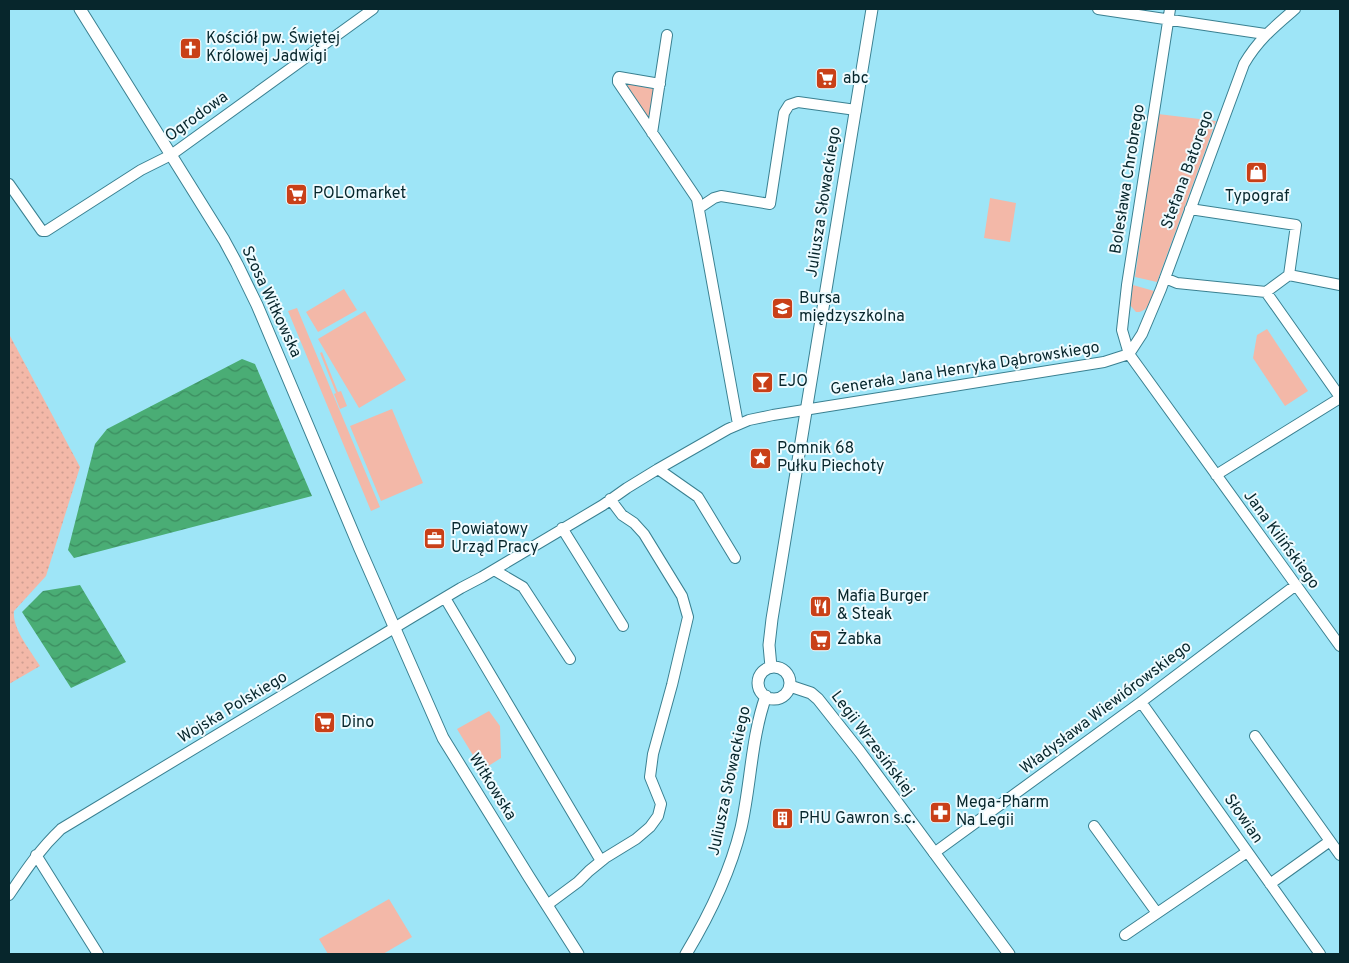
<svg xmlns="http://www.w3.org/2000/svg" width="1349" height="963" viewBox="0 0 1349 963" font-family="Overpass,sans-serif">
	<defs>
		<pattern id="garden-dots" width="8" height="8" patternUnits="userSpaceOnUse" patternTransform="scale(1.25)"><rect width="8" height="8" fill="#f3b8a8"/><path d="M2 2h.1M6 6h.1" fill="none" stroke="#cf9e91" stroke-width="1.8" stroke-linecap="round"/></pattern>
		<pattern id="water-waves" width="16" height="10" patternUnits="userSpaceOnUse" patternTransform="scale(1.25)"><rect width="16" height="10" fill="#4aad75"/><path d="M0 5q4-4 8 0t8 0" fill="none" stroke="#3c8d60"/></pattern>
	</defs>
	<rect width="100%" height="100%" fill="#9ee5f7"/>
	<path fill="#f3b8a8" d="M628 84H633L653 89V104L649 117 647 116 627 87Z
		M1158 114 1216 121 1157 282 1135 277Z
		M990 198 1016 203 1010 242 984 238Z
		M1133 285 1154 291C1150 300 1148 313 1136 312L1130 305Z
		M344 289 357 310 318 332 306 312Z
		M297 308 380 507 371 511 288 311Z
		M365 311 406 380 359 408 318 339Z
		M1267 329 1308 391 1285 406 1253 358 1257 335Z
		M322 352 338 392 341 391 347 406 340 409 334 394 336 393 320 353Z
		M392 409 423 483 381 501 350 426Z
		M489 711 500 726 501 758 482 770 457 729Z
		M389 899 412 937 383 954H328L319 939Z"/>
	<path fill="url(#garden-dots)" d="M9 334 80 467 46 576 14 611C12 629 31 651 40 666L9 684Z"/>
	<path fill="url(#water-waves)" d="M242 359 255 364 312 496 74 558 68 550 95 444 107 429Z
		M80 585 126 662 71 688 22 612 43 591Z"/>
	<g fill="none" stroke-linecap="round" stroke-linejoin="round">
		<defs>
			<path id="minor" d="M1098 9 1265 34
				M1170 9 1127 285 1122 330 1129 354 1340 646
				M660 84 619 77 618 79V82L697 199 738 424
				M652 133 667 35
				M9 184 42 231H46L141 170 171 155 373 9
				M699 208 714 198 721 196 770 204 784 113 789 105 798 102 856 110
				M1289 275 1340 285
				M1165 278 1177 283 1266 292 1289 275 1296 225 1190 209
				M1266 292 1340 397
				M1129 354 1142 334 1161 289 1244 64C1258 40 1274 27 1295 9
				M658 469 698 497 735 558
				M1216 475 1340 398
				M562 528 623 626
				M494 570 523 587 570 659
				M445 598 601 861
				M1141 702 1320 954
				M1255 736 1340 855
				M1094 826 1157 913
				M934 853 1141 702 1296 585
				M36 855 98 954
				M1270 884 1330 841
				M9 895C26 870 39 850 61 829L414 616 461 588 482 577 603 505 627 488 658 469 728 429 749 420 773 415 1104 362 1129 354
				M547 905 578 882 589 871 605 858 636 839 650 827 658 816 661 804 650 777 653 754 672 685 688 617 682 596 644 534 634 523 622 515 610 499
				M1125 935 1247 852"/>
			<path id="tertiary" d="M80 9 224 240 237 264 257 305 360 549 443 738 529 877 578 954
				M771 667 769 645 772 619 872 9
				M758 683a16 16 0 1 1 32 0a16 16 0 1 1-32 0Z
				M790 686 811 693 818 699 860 752 1009 954
				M686 954C710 914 730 873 741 828 751 784 751 738 766 696"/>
		</defs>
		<use href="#minor" stroke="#3a8091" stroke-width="12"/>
		<use href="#tertiary" stroke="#3a8091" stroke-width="13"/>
		<use href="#minor" stroke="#fff" stroke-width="10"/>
		<use href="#tertiary" stroke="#fff" stroke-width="11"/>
	</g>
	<defs>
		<symbol id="church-square" viewBox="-11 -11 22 22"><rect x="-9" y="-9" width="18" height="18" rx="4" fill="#c94018" stroke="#eefbff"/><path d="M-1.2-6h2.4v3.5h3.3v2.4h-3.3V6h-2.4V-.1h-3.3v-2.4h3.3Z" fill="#fff"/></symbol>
		<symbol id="supermarket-square" viewBox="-11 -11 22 22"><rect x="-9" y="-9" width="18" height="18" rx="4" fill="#c94018" stroke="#eefbff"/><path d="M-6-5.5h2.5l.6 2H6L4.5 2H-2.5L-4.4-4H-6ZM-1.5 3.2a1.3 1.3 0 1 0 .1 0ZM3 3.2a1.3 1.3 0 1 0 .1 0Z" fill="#fff"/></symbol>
		<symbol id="shop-square" viewBox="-11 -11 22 22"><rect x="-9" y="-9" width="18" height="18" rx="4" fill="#c94018" stroke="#eefbff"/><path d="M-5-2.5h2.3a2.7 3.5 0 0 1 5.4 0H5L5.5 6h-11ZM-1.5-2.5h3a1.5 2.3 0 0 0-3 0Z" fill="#fff"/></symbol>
		<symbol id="school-square" viewBox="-11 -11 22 22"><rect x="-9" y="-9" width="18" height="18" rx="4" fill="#c94018" stroke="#eefbff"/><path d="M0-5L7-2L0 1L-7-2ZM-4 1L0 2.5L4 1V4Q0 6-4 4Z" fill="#fff"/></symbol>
		<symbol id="bar-square" viewBox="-11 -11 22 22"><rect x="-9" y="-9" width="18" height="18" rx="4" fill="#c94018" stroke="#eefbff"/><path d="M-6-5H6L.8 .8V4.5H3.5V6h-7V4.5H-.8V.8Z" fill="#fff"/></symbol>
		<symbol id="sight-square" viewBox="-11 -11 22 22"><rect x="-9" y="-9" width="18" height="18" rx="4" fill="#c94018" stroke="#eefbff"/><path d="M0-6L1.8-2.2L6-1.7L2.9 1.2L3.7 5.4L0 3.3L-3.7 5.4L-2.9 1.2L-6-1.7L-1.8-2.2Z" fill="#fff"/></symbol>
		<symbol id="office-square" viewBox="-11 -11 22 22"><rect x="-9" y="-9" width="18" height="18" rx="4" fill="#c94018" stroke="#eefbff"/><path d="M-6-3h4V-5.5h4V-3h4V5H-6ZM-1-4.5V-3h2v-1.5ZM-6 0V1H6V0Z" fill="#fff"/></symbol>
		<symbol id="restaurant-square" viewBox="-11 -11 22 22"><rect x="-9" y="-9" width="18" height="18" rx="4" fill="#c94018" stroke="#eefbff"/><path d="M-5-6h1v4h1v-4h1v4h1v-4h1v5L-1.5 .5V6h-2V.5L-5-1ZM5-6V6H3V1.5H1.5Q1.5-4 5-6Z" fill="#fff"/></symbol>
		<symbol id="pharmacy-square" viewBox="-11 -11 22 22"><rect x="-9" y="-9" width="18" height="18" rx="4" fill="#c94018" stroke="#eefbff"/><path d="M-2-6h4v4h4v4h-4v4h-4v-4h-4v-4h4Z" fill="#fff"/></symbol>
		<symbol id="building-square" viewBox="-11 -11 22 22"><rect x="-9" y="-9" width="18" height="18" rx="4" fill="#c94018" stroke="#eefbff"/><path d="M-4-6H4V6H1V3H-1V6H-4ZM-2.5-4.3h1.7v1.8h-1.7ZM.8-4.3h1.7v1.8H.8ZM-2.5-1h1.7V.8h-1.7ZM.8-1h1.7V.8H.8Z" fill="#fff"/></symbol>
	</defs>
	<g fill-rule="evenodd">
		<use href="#church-square" x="178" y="36" width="25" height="25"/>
		<use href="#supermarket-square" x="814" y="66" width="25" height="25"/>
		<use href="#shop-square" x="1244" y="160" width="25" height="25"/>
		<use href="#supermarket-square" x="284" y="182" width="25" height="25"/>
		<use href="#school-square" x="770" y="296" width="25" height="25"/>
		<use href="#bar-square" x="750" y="370" width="25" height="25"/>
		<use href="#sight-square" x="748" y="446" width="25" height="25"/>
		<use href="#office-square" x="422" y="526" width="25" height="25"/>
		<use href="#restaurant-square" x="808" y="594" width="25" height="25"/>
		<use href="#supermarket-square" x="808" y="628" width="25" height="25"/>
		<use href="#supermarket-square" x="312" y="710" width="25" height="25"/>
		<use href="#pharmacy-square" x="928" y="800" width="25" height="25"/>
		<use href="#building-square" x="770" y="806" width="25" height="25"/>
	</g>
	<g text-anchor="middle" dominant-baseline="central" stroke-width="4" stroke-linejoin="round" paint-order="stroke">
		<g font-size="16" fill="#07262c" stroke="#eefbff" text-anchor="start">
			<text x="206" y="39">Kościół pw. Świętej<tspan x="206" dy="18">Królowej Jadwigi</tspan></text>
			<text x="843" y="79">abc</text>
			<text x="313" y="194">POLOmarket</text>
			<text x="1257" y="197" text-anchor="middle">Typograf</text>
			<text x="799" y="299">Bursa<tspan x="799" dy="18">międzyszkolna</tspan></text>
			<text x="778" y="382">EJO</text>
			<text x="777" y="449">Pomnik 68<tspan x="777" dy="18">Pułku Piechoty</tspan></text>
			<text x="451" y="530">Powiatowy<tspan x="451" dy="18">Urząd Pracy</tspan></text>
			<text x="837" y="597">Mafia Burger<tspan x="837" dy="18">&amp; Steak</tspan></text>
			<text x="837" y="640">Żabka</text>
			<text x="341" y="723">Dino</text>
			<text x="956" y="803">Mega-Pharm<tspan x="956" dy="18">Na Legii</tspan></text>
			<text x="799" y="819">PHU Gawron s.c.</text>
		</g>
		<g font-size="16" fill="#07262c" stroke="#eefbff">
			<text transform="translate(197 117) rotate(-36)">Ogrodowa</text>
			<text transform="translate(1188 170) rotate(-70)">Stefana Batorego</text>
			<text transform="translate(1128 179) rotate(-81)">Bolesława Chrobrego</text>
			<text transform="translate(824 202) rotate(-81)">Juliusza Słowackiego</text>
			<text transform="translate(271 302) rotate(65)">Szosa Witkowska</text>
			<text transform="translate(965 369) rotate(-9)">Generała Jana Henryka Dąbrowskiego</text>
			<text transform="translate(1281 540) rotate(54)">Jana Kilińskiego</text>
			<text transform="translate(233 708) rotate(-31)">Wojska Polskiego</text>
			<text transform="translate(1106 708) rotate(-37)">Władysława Wiewiórowskiego</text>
			<text transform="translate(872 744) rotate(53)">Legii Wrzesińskiej</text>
			<text transform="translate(730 781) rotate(-78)">Juliusza Słowackiego</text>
			<text transform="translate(492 787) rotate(58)">Witkowska</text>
			<text transform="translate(1243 819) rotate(55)">Słowian</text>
		</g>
	</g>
	<rect width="1349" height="963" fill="none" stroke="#07262c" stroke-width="20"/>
</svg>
